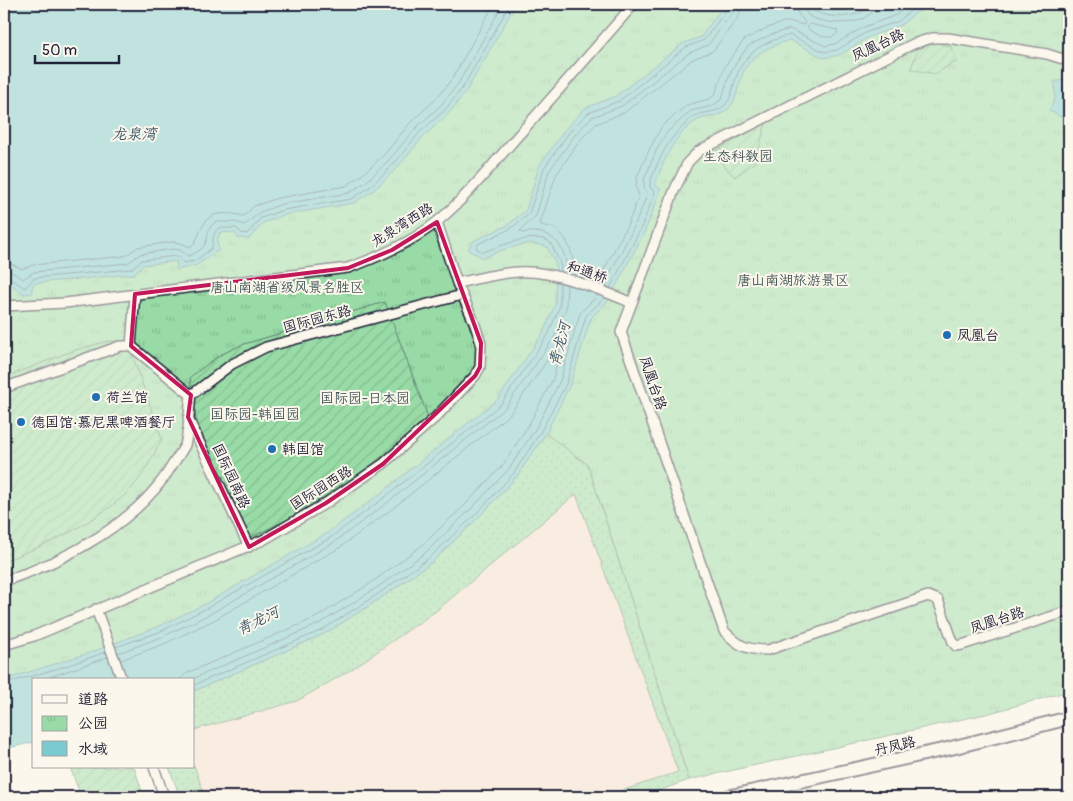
<svg xmlns="http://www.w3.org/2000/svg" width="1073" height="801" viewBox="0 0 1073 801" font-family="Pangolin,'LXGW WenKai TC',sans-serif">
	<defs>
		<pattern id="grass-dots" width="8" height="8" patternUnits="userSpaceOnUse" patternTransform="scale(1.25)"><rect width="8" height="8" fill="#98dba6"/><path d="M2 2h.1M6 6h.1" fill="none" stroke="#83bc90" stroke-width="1.8" stroke-linecap="round"/></pattern>
		<pattern id="park-tufts" width="24" height="20" patternUnits="userSpaceOnUse" patternTransform="scale(1.25)"><rect width="24" height="20" fill="#98dba6"/><path d="M3 7l-1-3M5 7V3M7 7l1-3M15 17l-1-3M17 17v-4M19 17l1-3" fill="none" stroke="#83bc90"/></pattern>
		<pattern id="garden-furrows" width="10" height="10" patternUnits="userSpaceOnUse" patternTransform="scale(1.25)"><rect width="10" height="10" fill="#98dba6"/><path d="M-1 1l2-2M0 10L10 0M9 11l2-2" fill="none" stroke="#83bc90"/></pattern>
	</defs>
	<rect width="100%" height="100%" fill="#fbf7ec"/>
	<filter id="ink" filterUnits="userSpaceOnUse"><feTurbulence type="fractalNoise" baseFrequency=".02" numOctaves="2"/><feDisplacementMap in="SourceGraphic" scale="10" xChannelSelector="R" yChannelSelector="G"/><feConvolveMatrix kernelMatrix="1 2 1 2 8 2 1 2 1" color-interpolation-filters="sRGB"/></filter>
	<g filter="url(#ink)">
		<path fill="#f3e1d1" d="M576 494 678 772 603 797H205L194 765V730L297 701 349 671 436 611Z"/>
		<path fill="url(#grass-dots)" stroke="#5d7e70" d="M546 433 588 465 689 780 641 797H603L678 772 576 494 436 611 349 671 297 701 194 730V691L324 634 378 600 432 562 481 515 517 476Z
			M194 765 205 797H180L169 767H194Z"/>
		<path fill="url(#park-tufts)" stroke="#5d7e70" d="M4 4H1069V691L990 713 689 780 588 465 545 433 511 468 413 550 34 680 4 726Z"/>
		<path fill="url(#garden-furrows)" stroke="#5d7e70" d="M938 43 951 47 957 61 935 74 911 69C917 50 917 47 938 43Z
			M766 123 755 162 735 177 712 153Z
			M385 302 428 417 384 459 326 501 241 542 195 416 190 377 220 355 241 345Z
			M108 341H127L162 439C151 459 141 481 124 496 90 525 45 546 4 561V378L72 351Z
			M70 767H134L144 797H81Z"/>
		<path fill="#7acbd1" stroke="#578795" d="M4 4H516L467 90 449 113 423 137 397 168 374 190 354 203 284 215 263 223 249 239 238 238 235 233 220 232 217 242 219 250 197 265 177 270 176 261 143 265 134 274 35 283 32 287V293L24 294 4 280Z
			M725 4H811C829 13 849 14 867 4H941L934 8 924 9 914 14 901 25 869 37 840 55 824 58 790 40C766 48 747 55 740 82 737 90 736 101 730 107 720 119 706 115 696 121 673 136 664 161 655 184L661 190 645 231 608 301 591 318 570 385 546 433 517 476 481 515 432 562 378 600 324 634 194 691V680H34V742L4 749V680L92 652 157 627 205 604 327 533 380 494 498 399 543 333 555 305 556 264 546 246 529 243 499 251 483 258 468 250 473 241 508 225 526 210 539 166 566 128 585 108 616 96 684 43 701 37Z
			M1069 78V113L1059 117 1057 114 1049 111 1055 99V82Z"/>
		<g fill="none" stroke-linecap="round" stroke-linejoin="round">
			<path stroke="#456677" stroke-width="1" d="M804 4C804 8 805 12 808 15 822 26 873 28 875 4
				M810 4 811 9C826 19 852 19 867 9L868 4
				M810 24 837 30 838 33C828 42 819 35 808 29V26Z
				M4 263 12 264 22 269 33 265 125 256 138 247 172 242 181 243 190 247C199 240 198 233 204 224 211 210 231 213 244 216L254 206 278 198 346 186 362 175 384 155 410 123 435 100 452 79 494 4
				M4 270 10 271 23 279 34 272 128 263 140 254 173 249 180 250 188 256C193 255 203 249 205 244 210 235 205 229 216 222H235L245 225 260 212 282 204 349 193 367 181 389 160 415 129 441 105 458 84 503 4
				M561 271C561 264 559 259 555 253 554 250 552 244 549 242 537 231 497 247 483 252L477 249 476 247 478 244 510 229 529 214 544 168 570 131 588 113 619 101 686 47 704 40 728 8 729 4
				M567 273C567 246 551 227 522 233L520 231 536 216 549 171 575 135 592 117 622 106 689 53 708 45 733 12 735 4
				M574 275C575 261 569 236 555 229 550 226 544 227 540 224L556 175 581 139 596 124 625 112 693 59 713 51 739 16 742 4
				M4 277H8L25 288 34 278 131 269 142 260 176 256 184 263 195 261 212 248C213 241 212 233 219 228H236L242 233 247 234 261 218 283 210 352 199 371 186 394 164 419 133 445 110 463 87 510 4
				M597 283 628 224 639 196 636 187 637 177 650 148 662 126 687 105 709 99 715 95 725 66 744 40 767 28 784 22H792L804 25 805 22 798 14 796 4
				M604 285 634 227 647 195 644 187V180L656 151 667 132 691 111 712 106 721 100 731 71 748 46 770 35 790 29 825 46 835 44 864 27 896 15 909 4
				M610 288 640 230 655 193 650 187V182C660 158 666 141 686 124 688 121 691 118 694 116 705 111 717 114 726 104 733 96 733 84 737 75 746 51 766 41 790 35L824 52 837 50 867 32 899 21 912 9 923 4H928
				M116 647 159 632 207 608 330 538 384 498 501 404 548 335 560 306V283
				M118 653 162 637 210 614 333 543 387 503 505 408 554 338 566 308 567 285
				M121 660 164 644 214 620 339 548 392 509 510 414 557 346H561L553 379 529 424 503 465 468 502 420 547 368 585 315 618 187 673 179 680
				M41 680 108 657
				M190 680 319 624 372 591 425 553 473 507 509 469 536 428 560 381 580 313 598 295
				M4 684 66 666 106 652
				M194 685 322 630 375 596 429 558 478 512 514 473 541 431 566 384 586 316 604 298"/>
			<defs>
				<path id="minor" d="M1069 61 1047 54 948 38H932L913 44 699 151 688 162 674 191 621 332 724 631C739 646 746 650 768 650L928 596 938 600 953 642 956 646 962 645 1069 611
					M457 283C477 279 498 273 518 272 553 270 599 289 632 303
					M4 306 65 303 348 268C377 258 414 241 438 221 470 194 496 160 524 129 561 88 597 46 634 4
					M131 346 135 294
					M4 388 120 346H131L191 395
					M188 418 249 547
					M4 581C66 561 139 522 173 464 177 458 182 451 185 445 189 432 189 409 191 395L232 364 266 347 462 295
					M96 609 122 680
					M4 645 34 636 263 540 326 503 383 464 436 417 475 376 480 367 481 343 474 322 457 283 437 222
					M154 767 164 797"/>
				<path id="secondary" d="M727 797 947 749 1069 718"/>
			</defs>
			<use href="#minor" stroke="#22223b" stroke-width="12"/>
			<use href="#secondary" stroke="#22223b" stroke-width="16"/>
			<use href="#minor" stroke="#fbf7ec" stroke-width="9"/>
			<use href="#secondary" stroke="#fbf7ec" stroke-width="12"/>
		</g>
	</g>
	<path d="M0 0H1073V801H0ZM437 222 481 343 480 367 475 376 383 464 326 503 249 547 188 417 191 395 131 346 135 294 348 268 392 250Z" fill="#fbf7ec" fill-opacity=".55" fill-rule="evenodd"/>
	<path fill="none" stroke="#c2185b" stroke-width="4" stroke-linejoin="round" d="M437 222 481 343 480 367 475 376 383 464 326 503 249 547 188 417 191 395 131 346 135 294 348 268 392 250Z"/>
	<g fill="#1f6fb2" stroke="#fbf7ec" stroke-width="2">
		<circle cx="947" cy="335" r="5"/>
		<circle cx="96" cy="397" r="5"/>
		<circle cx="21" cy="422" r="5"/>
		<circle cx="272" cy="449" r="5"/>
	</g>
	<g text-anchor="middle" dominant-baseline="central" stroke-width="4" stroke-linejoin="round" paint-order="stroke">
		<g font-size="14" fill="#22223b" stroke="#fbf7ec">
			<text transform="translate(878 45) rotate(-25)">凤凰台路</text>
			<text transform="translate(402 225) rotate(-32)">龙泉湾西路</text>
			<text transform="translate(587 272) rotate(18)">和通桥</text>
			<text transform="translate(317 319) rotate(-15)">国际园东路</text>
			<text transform="translate(653 383) rotate(71)">凤凰台路</text>
			<text transform="translate(231 476) rotate(65)">国际园南路</text>
			<text transform="translate(321 488) rotate(-32)">国际园西路</text>
			<text transform="translate(997 620) rotate(-18)">凤凰台路</text>
			<text transform="translate(895 746) rotate(-13)">丹凤路</text>
		</g>
		<g font-size="14" fill="#455a5b" stroke="#fbf7ec">
			<text x="738" y="156">生态科教园</text>
			<text x="793" y="280">唐山南湖旅游景区</text>
			<text x="287" y="287">唐山南湖省级风景名胜区</text>
			<text x="365" y="398">国际园-日本园</text>
			<text x="255" y="414">国际园-韩国园</text>
		</g>
		<g font-size="14" fill="#22223b" stroke="#fbf7ec" text-anchor="start">
			<text x="957" y="335">凤凰台</text>
			<text x="106" y="397">荷兰馆</text>
			<text x="31" y="422">德国馆·慕尼黑啤酒餐厅</text>
			<text x="282" y="449">韩国馆</text>
		</g>
		<g font-size="15" font-style="italic" fill="#3c5568" stroke="#fbf7ec">
			<text x="134" y="134">龙泉湾</text>
			<text transform="translate(560 344) rotate(-75)">青龙河</text>
			<text transform="translate(258 621) rotate(-26)">青龙河</text>
		</g>
	</g>
	<rect width="1073" height="801" fill="none" stroke="#fbf7ec" stroke-width="20"/>
	<rect x="10" y="10" width="1053" height="781" fill="none" stroke="#22223b" stroke-width="2" filter="url(#ink)"/>
	<rect x="32" y="678" width="162" height="90" fill="#fbf7ec" stroke="#a4a2a5"/>
	<rect x="42" y="695" width="25" height="8" fill="#fbf7ec" stroke="#a4a2a5"/>
	<text x="78" y="704" font-size="15" fill="#22223b">道路</text>
	<rect x="42" y="716" width="25" height="15" fill="url(#park-tufts)" stroke="#a4a2a5"/>
	<text x="78" y="728" font-size="15" fill="#22223b">公园</text>
	<rect x="42" y="741" width="25" height="15" fill="#7acbd1" stroke="#a4a2a5"/>
	<text x="78" y="754" font-size="15" fill="#22223b">水域</text>
	<path d="M35 55v8h84v-8" fill="none" stroke="#22223b" stroke-width="2.5"/>
	<text x="42" y="55" font-size="15" fill="#22223b" stroke="#fbf7ec" stroke-width="4" paint-order="stroke">50 m</text>
</svg>
